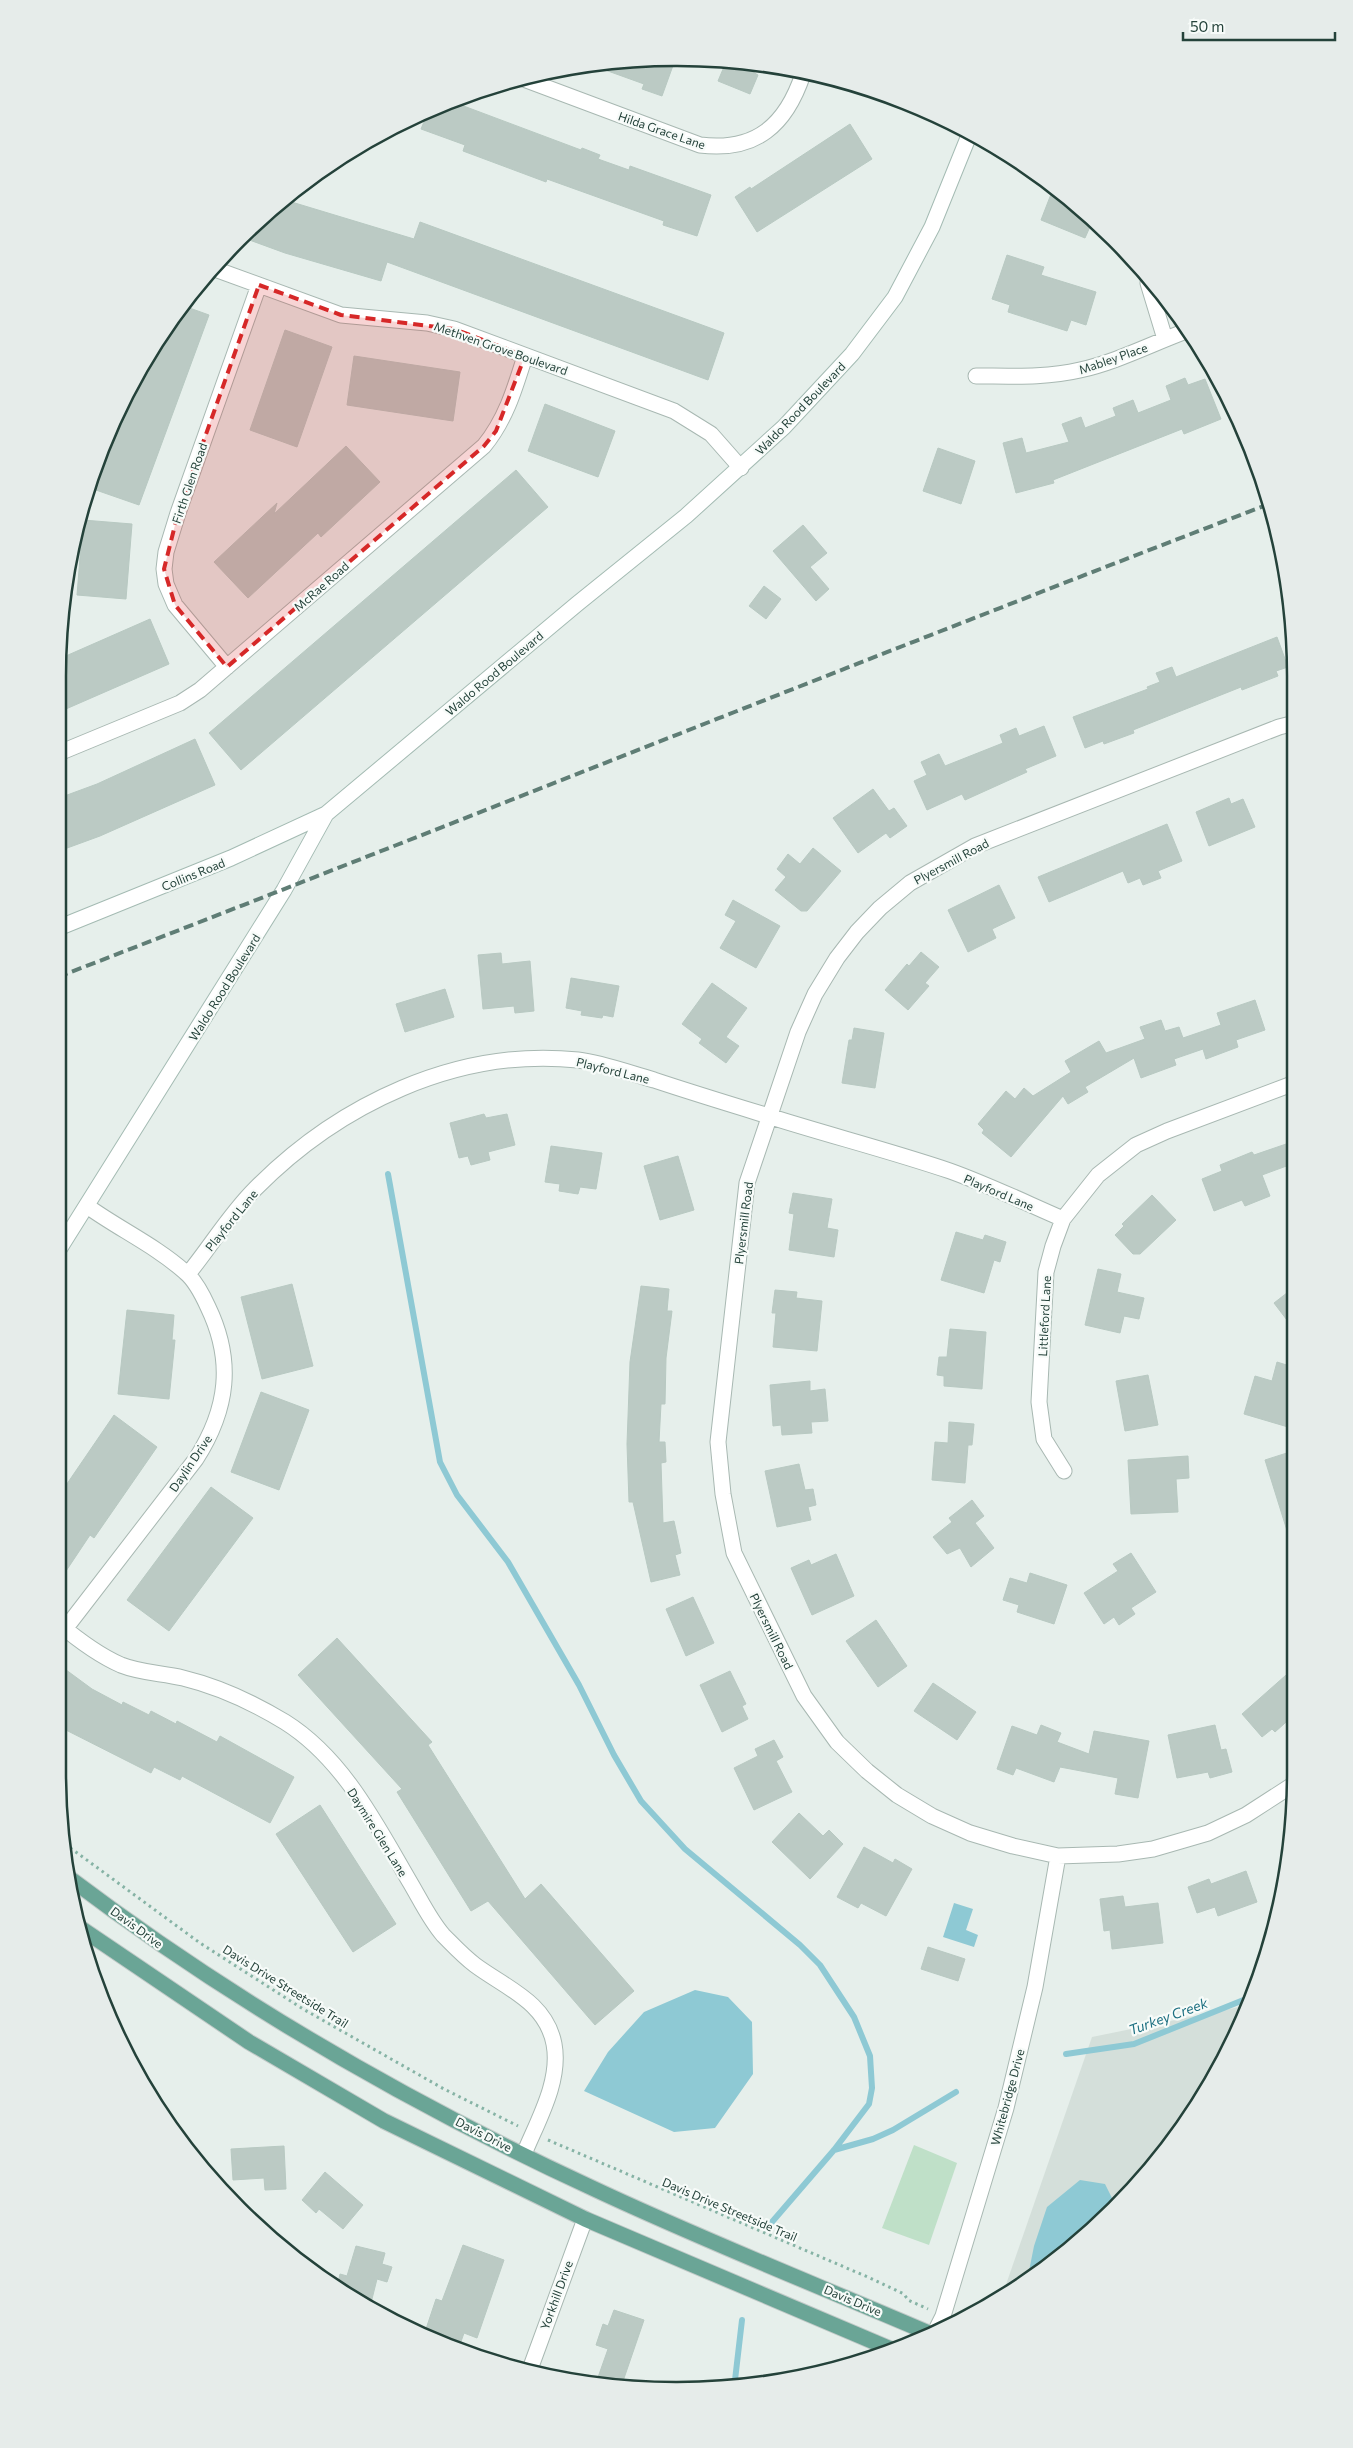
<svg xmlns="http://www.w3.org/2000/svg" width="1353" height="2448" viewBox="0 0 1353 2448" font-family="Commissioner,sans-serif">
	<rect width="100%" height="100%" fill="#e6efeb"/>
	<path fill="#d4dfda" d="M1244 2006 1213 2081 1167 2149 1085 2237 1020 2286 1002 2296 1092 2037Z"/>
	<path fill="#bfe0c8" d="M914 2145 957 2163 929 2245 882 2228Z"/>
	<path fill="#8ec9d4" d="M954 1903 973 1909 966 1930 978 1935 974 1947 943 1937Z
		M695 1990 728 1997 752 2022 753 2074 715 2128 674 2132 584 2091 608 2052 644 2012Z
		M1080 2180 1105 2184 1115 2204 1085 2237 1027 2281 1034 2246 1047 2207Z"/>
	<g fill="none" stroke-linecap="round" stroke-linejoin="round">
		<path stroke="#8ec9d4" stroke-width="6" d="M388 1174 440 1462 457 1495 508 1562 579 1685 614 1755 641 1801 685 1849 800 1945 820 1965 854 2017 870 2056 872 2088 869 2104 834 2150 772 2222
			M1066 2054 1134 2044 1246 1999
			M834 2150 873 2139 893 2130 956 2092
			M737 2386 735 2380 742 2320"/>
	</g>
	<path fill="#bbcac4" stroke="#b8c9c2" d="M637 59 675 60 662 96 642 89 644 84 594 66Z
		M726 62 757 63 753 72 758 75 750 94 718 81Z
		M453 102 581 150 582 148 600 155 598 159 629 170 630 166 711 195 697 236 663 225 664 221 547 179 546 182 463 151 465 145 421 129 428 112Z
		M850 124 872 159 757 232 735 197 750 187 751 189Z
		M1053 189 1085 211 1093 220 1085 238 1041 220Z
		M285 200 414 239 420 222 724 333 708 380 387 262 381 281 285 253 244 238Z
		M1007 255 1044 267 1041 275 1096 292 1086 325 1071 320 1067 331 1008 312 1010 305 992 299Z
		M184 306 209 315 139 505 93 489 140 367Z
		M285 330 332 347 297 447 250 430Z
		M354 356 460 372 453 421 347 405Z
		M1185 378 1188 385 1205 379 1221 419 1184 434 1182 429 1053 480 1054 483 1016 493 1003 443 1022 438 1026 453 1069 442 1062 424 1081 417 1085 428 1116 416 1113 408 1133 400 1138 413 1171 400 1166 386Z
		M545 404 615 431 598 477 528 451Z
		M346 446 380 482 321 537 318 533 248 598 214 562 277 503 274 514Z
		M938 448 975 461 961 504 923 491Z
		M516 470 548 507 241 770 209 733Z
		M83 520 132 524 126 599 77 595Z
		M803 525 827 553 810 567 829 589 816 601 773 551Z
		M764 586 781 599 766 619 749 606Z
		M150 619 169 664 59 712V659Z
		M1277 637 1288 667 1276 671 1278 676 1242 690 1241 687 1133 730 1134 733 1104 744 1103 741 1085 748 1073 717 1148 689 1147 687 1160 682 1156 673 1172 667 1176 677Z
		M1044 726 1056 756 1025 769 1027 772 965 800 962 794 927 810 914 781 927 775 921 762 939 754 945 766 1003 743 1000 735 1016 728 1019 736Z
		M195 739 215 785 100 836 59 851V798L97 784Z
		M873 789 889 811 894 808 907 826 890 838 886 833 858 853 833 818Z
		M1229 798 1231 804 1243 799 1255 827 1209 846 1196 812Z
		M1167 824 1182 861 1158 871 1161 878 1143 885 1140 878 1128 883 1123 871 1049 902 1038 877Z
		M813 848 841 871 807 911H801L775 890 786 877 777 869 788 854 800 864Z
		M999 885 1015 918 992 929 996 938 968 952 948 910Z
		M733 900 780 926 756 968 720 948 736 921 725 915Z
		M921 952 939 967 925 983 929 986 908 1010 885 990 907 964 909 966Z
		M501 953 502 964 530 961 534 1011 515 1013 514 1006 483 1009 478 955Z
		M571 978 619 986 613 1017 603 1015 602 1018 581 1015 582 1011 566 1008Z
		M712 983 747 1008 726 1037 739 1046 726 1063 699 1043 702 1039 682 1024Z
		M445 989 454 1017 405 1032 396 1004Z
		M1255 1000 1265 1030 1236 1040 1238 1047 1206 1059 1203 1049 1174 1059 1176 1065 1141 1078 1134 1058 1085 1087 1088 1092 1068 1104 1063 1096 1011 1157 982 1133 984 1130 978 1124 1006 1091 1015 1099 1024 1088 1033 1096 1071 1072 1065 1061 1099 1041 1106 1053 1145 1039 1140 1027 1161 1020 1165 1031 1179 1027 1183 1038 1221 1025 1217 1013Z
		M854 1028 884 1033 875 1088 842 1083 849 1040H852Z
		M484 1114 486 1118 507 1114 515 1145 488 1152 490 1160 471 1165 468 1156 459 1158 450 1123Z
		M1292 1142V1164L1262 1175 1270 1196 1245 1206 1242 1200 1214 1211 1202 1179 1222 1171 1220 1165 1252 1152 1254 1155Z
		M551 1146 602 1153 596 1189 580 1187 578 1194 559 1191 560 1184 545 1182Z
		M678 1156 694 1210 660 1220 644 1166Z
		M793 1193 832 1199 827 1228 838 1230 834 1257 789 1250 794 1214 789 1213Z
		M1152 1195 1176 1220 1140 1254H1133L1115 1235 1124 1226 1122 1224Z
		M956 1232 983 1240 985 1235 1006 1242 1000 1262 994 1260 984 1293 941 1280Z
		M1098 1269 1121 1274 1117 1292 1144 1298 1139 1319 1124 1316 1120 1333 1085 1325Z
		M292 1284 313 1366 262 1379 241 1297Z
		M641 1286 669 1289 667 1311H672L666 1358 665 1404H661L659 1442H665L666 1462 661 1463 663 1523 674 1521 681 1553 675 1555 680 1575 651 1582 633 1502H629L627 1444 630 1362Z
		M1292 1289 1293 1305V1328L1274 1303Z
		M775 1290 797 1292 796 1298 822 1301 817 1351 773 1347 776 1313H772Z
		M127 1310 174 1315 172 1340H175L169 1399 118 1394Z
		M950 1329 986 1332 982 1389 944 1386V1376L937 1375 939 1357H947Z
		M1277 1362 1293 1367V1410L1288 1427 1244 1414 1255 1376 1272 1381Z
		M1148 1375 1158 1425 1125 1431 1116 1381Z
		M810 1381V1391L825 1389 828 1421 811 1422 812 1433 782 1435 781 1425 773 1426 770 1385Z
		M261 1392 309 1410 279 1490 231 1472Z
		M114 1415 157 1447 94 1538 90 1535 58 1583V1497Z
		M949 1422 974 1424 972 1445H968L965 1483 932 1480 935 1442 948 1443Z
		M1293 1451V1537H1289L1265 1460Z
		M1188 1456 1189 1478 1176 1479 1178 1512 1131 1514 1128 1460Z
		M799 1464 805 1490 813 1489 816 1505 808 1507 811 1520 777 1527 765 1471Z
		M211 1487 253 1518 169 1631 127 1600Z
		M972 1500 984 1516 975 1523 994 1548 971 1567 960 1548 947 1554 933 1537 952 1522 949 1518Z
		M1131 1553 1156 1592 1131 1608 1135 1614 1119 1625 1114 1617 1104 1624 1084 1593 1118 1571 1113 1564Z
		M836 1554 854 1596 812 1615 791 1568 809 1560 811 1565Z
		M1030 1573 1067 1585 1054 1624 1017 1612 1019 1605 1003 1600 1010 1578 1027 1583Z
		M693 1597 714 1643 686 1656 666 1609Z
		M876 1620 907 1666 878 1687 846 1641Z
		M337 1638 432 1742 428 1745 525 1899 541 1884 634 1991 595 2025 488 1901 471 1911 397 1792 402 1789 298 1675Z
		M58 1664 92 1689 122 1705 123 1702 149 1715 151 1711 176 1724 177 1721 217 1742 220 1736 294 1777 270 1823 182 1776 180 1780 154 1767 151 1773 58 1726Z
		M1294 1668V1715L1275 1732 1272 1729 1262 1737 1242 1714Z
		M730 1671 746 1704 742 1706 748 1719 722 1732 700 1685Z
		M933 1683 976 1712 957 1740 914 1711Z
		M1041 1725 1061 1733 1057 1742 1089 1754 1094 1731 1149 1741 1138 1798 1115 1794 1118 1778 1060 1767 1054 1782 1016 1768 1013 1775 997 1769 1012 1726 1037 1735Z
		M1215 1725 1221 1750 1226 1749 1232 1772 1210 1778 1208 1772 1177 1778 1168 1735Z
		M774 1740 783 1757 776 1761 792 1792 754 1810 734 1768 758 1756 755 1749Z
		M320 1805 396 1924 353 1952 276 1834Z
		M799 1813 823 1836 829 1830 843 1844 810 1879 772 1842Z
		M864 1847 893 1863 895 1859 912 1869 886 1916 861 1903 858 1908 837 1897Z
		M1246 1871 1257 1902 1218 1916 1215 1907 1197 1913 1188 1887 1209 1879 1211 1884Z
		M1123 1896 1125 1907 1158 1903 1163 1943 1112 1949 1110 1930 1104 1931 1100 1899Z
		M928 1947 965 1959 958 1981 921 1969Z
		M284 2146 286 2189 265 2190 264 2178 233 2180 231 2149Z
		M325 2172 363 2205 343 2229 319 2209 316 2213 302 2200Z
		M463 2245 504 2260 477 2338 464 2333 458 2350 424 2335 436 2299 442 2301Z
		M356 2246 385 2253 382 2264 392 2267 387 2282 377 2279 371 2303 358 2300 337 2288 340 2274 347 2276Z
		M614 2310 644 2320 621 2387 596 2383 608 2349 596 2345 603 2324 608 2326Z"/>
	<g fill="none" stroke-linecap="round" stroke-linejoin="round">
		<defs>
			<path id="street" d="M521 78 700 145C756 152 786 125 803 74
				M212 268 341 315 427 323 454 329 674 411 711 434 741 468
				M1148 283 1165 339
				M976 376C1010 376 1046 378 1080 370 1117 362 1153 343 1189 330
				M227 667 175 605 166 584 164 569 166 552 178 513 259 285
				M1291 724 1279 727 975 846 910 883 880 908 857 932 837 958 815 994 798 1032 747 1183 718 1442 723 1494 734 1553 804 1696 837 1742 867 1771 897 1795 932 1816 970 1833 1013 1846 1058 1856 1118 1854 1153 1849 1208 1833 1246 1815 1294 1784
				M59 753 180 703 200 690 484 446C506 419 515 388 525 356
				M188 1274C211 1246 229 1215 255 1189 338 1105 457 1047 578 1060 603 1063 629 1073 654 1080 690 1092 726 1103 762 1114 824 1134 888 1150 950 1171 989 1185 1026 1203 1063 1219
				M1064 1471 1044 1439 1039 1402 1046 1272 1053 1246 1063 1219 1098 1175 1136 1145 1167 1131 1292 1084
				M58 1623C77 1639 98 1655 121 1665 141 1673 162 1673 183 1678 220 1687 252 1702 285 1722 344 1759 377 1826 411 1884 421 1901 430 1920 443 1935 453 1945 463 1956 475 1965 506 1988 546 2002 554 2044 561 2081 538 2120 524 2154
				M65 1629 196 1459C228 1409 234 1361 208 1307 203 1296 195 1280 185 1272 156 1246 119 1229 87 1206
				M935 2332 943 2316 1006 2108 1035 1987 1058 1856
				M529 2372 585 2219"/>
			<path id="secondary" d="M58 928 231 858 326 814
				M58 1251 284 890 326 814 577 604 686 516 784 427 852 354 895 297 932 227 970 133"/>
			<path id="primary" d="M68 1877C228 1998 405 2101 588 2186 700 2239 817 2285 931 2334
				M79 1927 249 2042 384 2121 585 2219 893 2350"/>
		</defs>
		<use href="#street" stroke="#a8b8b2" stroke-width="17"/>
		<use href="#secondary" stroke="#a4bbb3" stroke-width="17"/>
		<use href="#primary" stroke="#c2cac8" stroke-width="17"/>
		<path stroke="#86b3a5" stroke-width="3" stroke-dasharray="2.5 4" stroke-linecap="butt" d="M65 1844 200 1943 303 2009 444 2089 518 2126
			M548 2140 870 2278 904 2294 908 2300 928 2309"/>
		<use href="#street" stroke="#fff" stroke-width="15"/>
		<use href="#secondary" stroke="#fff" stroke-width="15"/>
		<use href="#primary" stroke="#6aa596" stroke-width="15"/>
		<path stroke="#5f7d75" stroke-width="4" stroke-dasharray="10 5" stroke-linecap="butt" d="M58 977C462 821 864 659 1269 504"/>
	</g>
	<path fill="#d62828" fill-opacity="0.2" stroke="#d62828" stroke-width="4" stroke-dasharray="10 6" stroke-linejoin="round" d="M259 285 341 315 454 329 525 356 496 431 484 446 227 667 175 605 164 569 178 513Z"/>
	<g text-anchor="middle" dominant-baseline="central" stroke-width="4.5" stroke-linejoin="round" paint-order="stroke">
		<g font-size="12" fill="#24423a" stroke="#f7fbf9">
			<text transform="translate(662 130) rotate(19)">Hilda Grace Lane</text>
			<text transform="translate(501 348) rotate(19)">Methven Grove Boulevard</text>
			<text transform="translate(1113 358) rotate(-19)">Mabley Place</text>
			<text transform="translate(800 408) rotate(-46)">Waldo Rood Boulevard</text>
			<text transform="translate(189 483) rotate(-71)">Firth Glen Road</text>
			<text transform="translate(321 586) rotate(-41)">McRae Road</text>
			<text transform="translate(494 673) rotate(-40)">Waldo Rood Boulevard</text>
			<text transform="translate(951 861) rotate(-28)">Plyersmill Road</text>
			<text transform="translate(193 874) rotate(-22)">Collins Road</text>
			<text transform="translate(224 987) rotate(-58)">Waldo Rood Boulevard</text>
			<text transform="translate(613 1070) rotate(14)">Playford Lane</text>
			<text transform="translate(999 1192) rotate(23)">Playford Lane</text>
			<text transform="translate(231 1220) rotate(-51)">Playford Lane</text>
			<text transform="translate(743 1223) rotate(-83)">Plyersmill Road</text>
			<text transform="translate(1044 1316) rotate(-87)">Littleford Lane</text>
			<text transform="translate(190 1463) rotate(-56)">Daylin Drive</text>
			<text transform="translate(772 1631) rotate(64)">Plyersmill Road</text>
			<text transform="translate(378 1832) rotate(58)">Daymire Glen Lane</text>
			<text transform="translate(137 1927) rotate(36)">Davis Drive</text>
			<text transform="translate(286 1986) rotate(32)">Davis Drive Streetside Trail</text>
			<text transform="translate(1007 2097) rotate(-75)">Whitebridge Drive</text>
			<text transform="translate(484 2134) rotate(27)">Davis Drive</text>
			<text transform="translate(730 2209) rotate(23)">Davis Drive Streetside Trail</text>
			<text transform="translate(556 2295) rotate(-70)">Yorkhill Drive</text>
			<text transform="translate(853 2300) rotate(23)">Davis Drive</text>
		</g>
		<g font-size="14" font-style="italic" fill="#1c6f80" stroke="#f7fbf9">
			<text transform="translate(1168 2016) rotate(-20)">Turkey Creek</text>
		</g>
	</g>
	<path d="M0 0H1353V2448H0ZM676 66H677A610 610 0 0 1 1287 676V1772A610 610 0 0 1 677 2382H676A610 610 0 0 1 66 1772V676A610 610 0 0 1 676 66Z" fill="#e6ecea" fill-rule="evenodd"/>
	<path fill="none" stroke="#24423a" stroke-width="2.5" d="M676 66H677A610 610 0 0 1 1287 676V1772A610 610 0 0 1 677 2382H676A610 610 0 0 1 66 1772V676A610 610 0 0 1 676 66Z"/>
	<path d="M1183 32v8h152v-8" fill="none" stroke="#24423a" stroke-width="2.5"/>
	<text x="1190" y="32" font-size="15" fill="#24423a" stroke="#f7fbf9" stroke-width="4" paint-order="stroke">50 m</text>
</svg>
